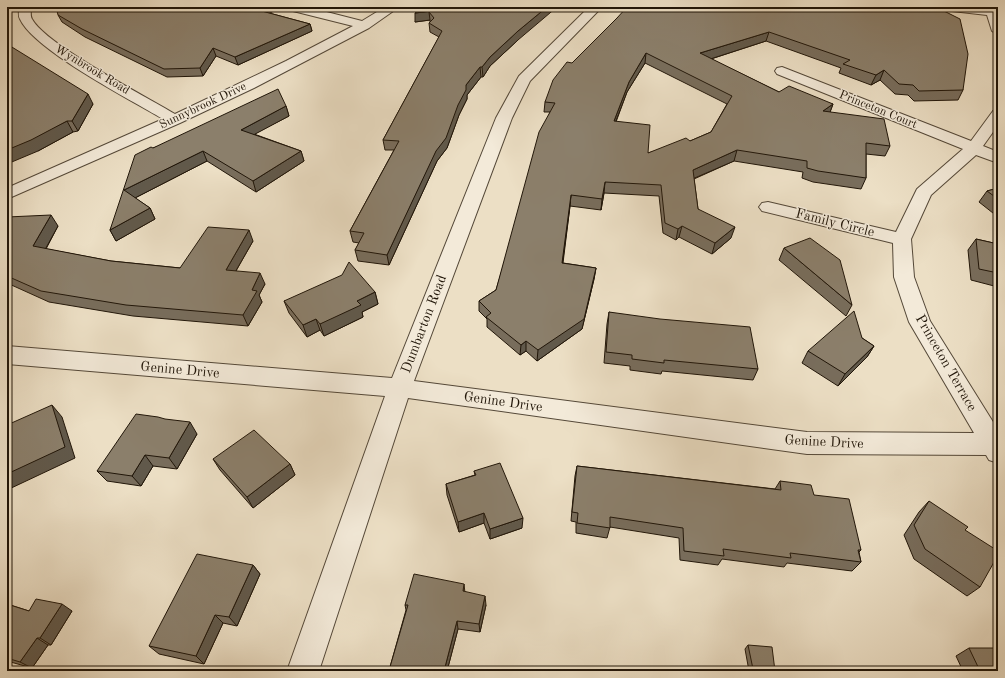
<svg xmlns="http://www.w3.org/2000/svg" width="1005" height="678" viewBox="0 0 1005 678" font-family="'Old Standard TT',serif">
	<rect width="100%" height="100%" fill="#ecdfc5"/>
	<filter id="stains"><feTurbulence type="fractalNoise" baseFrequency=".005" numOctaves="4"/><feColorMatrix values="0 0 0 0 .2 0 0 0 0 .09 0 0 0 0 .02 0 0 0 .5 -.17"/></filter>
	<radialGradient id="worn" r=".72"><stop offset=".6" stop-color="#630" stop-opacity="0"/><stop offset="1" stop-color="#630" stop-opacity=".3"/></radialGradient>
	<g fill="none" stroke-linecap="round" stroke-linejoin="round">
		<defs>
			<path id="street" d="M19 7H31C31 11 30 16 32 19 46 45 145 96 175 114L286 61 353 26 289 10 287 7H307L362 21 385 7H399L369 28 254 88 180 123 7 199V188L163 119C131 100 34 50 20 19 18 16 19 11 19 7Z
				M589 7H602L530 81 512 118 414 381 807 432 974 433 909 322 894 277 893 243 762 211 759 207 762 203 768 202 896 232 917 189 963 149 777 74 775 71 777 68 782 67 971 141 993 111 998 109V125L983 146 998 152V163L976 155 931 195 911 239 914 277 930 321 998 430V463L989 460 986 455 807 454 408 398 319 671H287L385 396 7 364V346L392 378 496 118 519 76Z
				M946 7H997L998 35 992 31 987 15 952 11Z"/>
		</defs>
		<use href="#street" stroke="#544838" stroke-width="2"/>
		<use href="#street" fill="#f3ead9" fill-rule="evenodd"/>
	</g>
	<path fill="#786d5c" stroke="#211609" fill-rule="evenodd" d="M424 7 518 40 490 66 483 77H481L467 95V99L459 115 447 148 437 161 389 265 358 261 355 250 359 243 353 242 350 231 394 150H385L383 140 439 37 430 32 429 23 430 22V20L415 22Z
		M936 7 963 90 958 100 914 101 908 95 895 94 880 80 871 85 839 73 841 68 766 41 711 59 779 92 833 104 830 112 890 146 885 156 866 154V178L861 189 813 182 802 178 803 172 734 161 694 179 698 209 731 238 712 254 679 237 676 240 663 233 659 196 604 193 601 210 570 206 563 263 596 268 594 279 582 329 537 361 526 351 520 355 487 327V319L479 311V301L496 290 550 112H544L545 102 572 63 617 18ZM645 63 727 104 711 132 690 141 648 153 616 122 627 92Z
		M269 13 310 24 312 31 238 65 216 56 203 76 167 77 85 37 62 22 58 15Z
		M7 44 93 104 78 131 73 132 38 151Z
		M286 106 289 116 254 134 301 151 304 161 256 192 207 161 135 198 150 208 155 219 116 241 110 230 153 148Z
		M998 188V217L979 202 987 191Z
		M7 217 58 226 46 249 111 261 180 268 253 241 236 271 265 284 259 295 262 302 248 326 133 316 49 302 7 283Z
		M976 239 998 244V287L971 280 968 250Z
		M784 248 852 305 846 316 779 260Z
		M375 292 378 304 362 312 363 317 324 336 320 330 307 337 289 313 284 301Z
		M609 312 758 369 753 380 662 371 661 374 630 370V366L604 363 607 324Z
		M862 338 874 346 867 357 838 386 802 363 808 351Z
		M197 434 177 469 153 466 141 486 107 481 97 471Z
		M213 459 290 464 295 475 253 508 220 470Z
		M577 466 775 489 780 481 814 495 861 550 859 552 861 562 852 571 787 563 784 567 722 559 718 565 680 560 679 538 610 527 607 538 576 533V522L571 521 575 476Z
		M474 471 522 528 490 539 484 523 459 532 447 495 446 484 475 475Z
		M929 501 980 587 967 596 914 559 904 535 919 512Z
		M253 565 260 574 237 626 223 623 204 664 159 654 149 646Z
		M465 592 486 605 480 632 458 629 447 671 390 667 406 610 405 605Z
		M7 604 29 611H72L51 645H48L32 668 7 661Z
		M748 645 775 671H749L745 649Z
		M969 648 998 671H963L956 656Z"/>
	<path fill="#61594b" stroke="#211609" d="M264 7H282L260 18 258 10Z
		M547 7H557L518 40 490 66 483 77 482 67 490 57 518 31Z
		M432 11 429 12 430 20 415 22V13Z
		M310 24 312 31 238 65 235 57Z
		M769 32 766 41 698 63 700 53Z
		M213 48 216 56 203 76 200 68Z
		M646 53 645 63 627 92 612 131 614 121 629 82Z
		M480 67 481 77 467 95V99L459 115 447 148 437 161 389 265 387 255 466 85Z
		M884 70 880 80 871 85 876 75Z
		M88 94 93 104 78 131 72 121Z
		M833 104 829 115 823 111Z
		M286 106 289 116 244 140 241 130Z
		M67 121 73 132 38 151 7 164V150Z
		M737 150 734 161 690 180 693 170Z
		M203 151 207 161 129 201 124 190Z
		M301 151 304 161 256 192 253 181Z
		M605 182 604 193 601 210 602 199Z
		M571 195 570 206 561 274 562 263Z
		M150 208 155 219 116 241 110 230Z
		M51 215 58 226 41 257 33 246Z
		M682 226 679 237 676 240 678 229Z
		M735 227 731 238 712 254 715 243Z
		M249 230 253 241 230 281 226 270Z
		M596 268 594 279 582 329 537 361 538 350Z
		M260 273 265 284 259 295 262 302 248 326 243 315 252 290Z
		M375 292 378 304 362 312 363 317 324 336 320 324 357 301Z
		M316 319 320 330 307 337 303 325Z
		M526 341V351L520 355 521 345Z
		M874 346 867 357 838 386 845 374Z
		M52 405 62 417 75 458 7 490V474Z
		M190 422 197 434 177 469 169 458Z
		M145 455 153 466 141 486 132 476Z
		M290 464 295 475 253 508 247 497Z
		M484 513V523L459 532 458 522Z
		M523 518 522 528 490 539V529Z
		M253 565 260 574 237 626 229 617Z
		M464 584 465 593 463 591Z
		M485 596 486 605 480 632 479 624Z
		M62 604 72 611 51 645 40 638Z
		M215 615 223 623 204 664 196 656Z
		M457 621 458 629 447 671H444Z
		M37 638 48 645 32 668 20 662Z"/>
	<path fill="#8b7f6b" stroke="#211609" fill-rule="evenodd" d="M56 7H264L258 10 310 24 235 57 213 48 200 68 164 69 82 29 58 15Z
		M424 7H547L518 31 490 57 482 67H480L466 85V90L458 105 446 138 436 151 387 255 355 250 364 233 350 231 399 141 383 140 442 31 429 23 434 18 429 12 432 11 415 13Z
		M627 7H936L960 19 968 54 963 90 919 91 913 85 899 84 884 70 876 75 843 64 850 60 769 32 700 53 779 92 789 86 833 104 823 111 884 119 890 146 866 143V178L818 171 807 168V161L737 150 693 170 698 209 735 227 715 243 682 226 678 229 665 223 661 185 605 182 602 199 571 195 562 263 596 268 584 319 538 350 526 341 521 345 486 317 491 313 479 301 496 290 539 132 555 103 545 102 553 80 567 62 572 63 617 18ZM646 53 732 96 711 132 690 141 686 138 648 153 650 125 614 121 629 82Z
		M7 44 88 94 72 121H67L31 140 7 150Z
		M278 89 286 106 241 130 301 151 253 181 203 151 124 190 150 208 110 230 135 155 151 147 153 148Z
		M998 188V199L987 191Z
		M51 215 33 246 111 261 180 268 208 227 249 230 226 270 260 273 252 290 257 291 243 315 126 305 41 291 7 276V217Z
		M810 238 840 260 852 305 784 248Z
		M976 239 998 244V273L979 269Z
		M349 262 375 292 357 301 361 305 320 324 316 319 303 325 284 301 342 275Z
		M854 311 862 338 874 346 845 374 808 351Z
		M609 312 660 319 750 327 758 369 664 360V363L632 359V355L606 352Z
		M52 405 65 447 7 474V425Z
		M136 414 158 417 165 419 190 422 169 458 145 455 132 476 97 471Z
		M254 430 290 464 247 497 213 459Z
		M500 463 523 518 490 529 484 513 458 522 446 484 476 475 474 471Z
		M577 466 781 490 780 481 811 485 814 495 849 499 861 550H858L861 562 790 553 791 558 723 549 724 556 684 551 683 528 610 517V528L577 523 578 513 572 512Z
		M929 501 968 527 965 530 998 551V555L980 587 925 549 914 525Z
		M197 554 253 565 229 617 215 615 196 656 149 646Z
		M414 574 464 584 463 591 485 596 479 624 457 621 444 671H386L387 667H390L408 605H405Z
		M36 599 62 604 40 638H37L20 662 7 658V604L29 611Z
		M748 645 772 647 775 671 753 669Z
		M969 648H998V671H980Z"/>
	<g text-anchor="middle" dominant-baseline="central" stroke-width="3" stroke-linejoin="round" paint-order="stroke">
		<g font-size="12" fill="#211609" stroke="#f3ead9">
			<text transform="translate(92 70) rotate(31)">Wynbrook Road</text>
			<text transform="translate(203 106) rotate(-25)">Sunnybrook Drive</text>
			<text transform="translate(878 110) rotate(22)">Princeton Court</text>
		</g>
		<g font-size="14" fill="#211609" stroke="#f3ead9">
			<text transform="translate(835 223) rotate(14)">Family Circle</text>
			<text transform="translate(424 324) rotate(-69)">Dumbarton Road</text>
			<text transform="translate(946 363) rotate(60)">Princeton Terrace</text>
			<text transform="translate(180 370) rotate(5)">Genine Drive</text>
			<text transform="translate(503 402) rotate(8)">Genine Drive</text>
			<text transform="translate(824 442) rotate(3)">Genine Drive</text>
		</g>
	</g>
	<rect width="1005" height="678" fill="none" stroke="#ecdfc5" stroke-width="24"/>
	<rect x="8" y="8" width="989" height="662" fill="none" stroke="#211609" stroke-width="2"/>
	<rect x="12" y="12" width="981" height="654" fill="none" stroke="#211609"/>
	<rect width="100%" height="100%" filter="url(#stains)"/>
	<rect width="100%" height="100%" fill="url(#worn)"/>
</svg>
